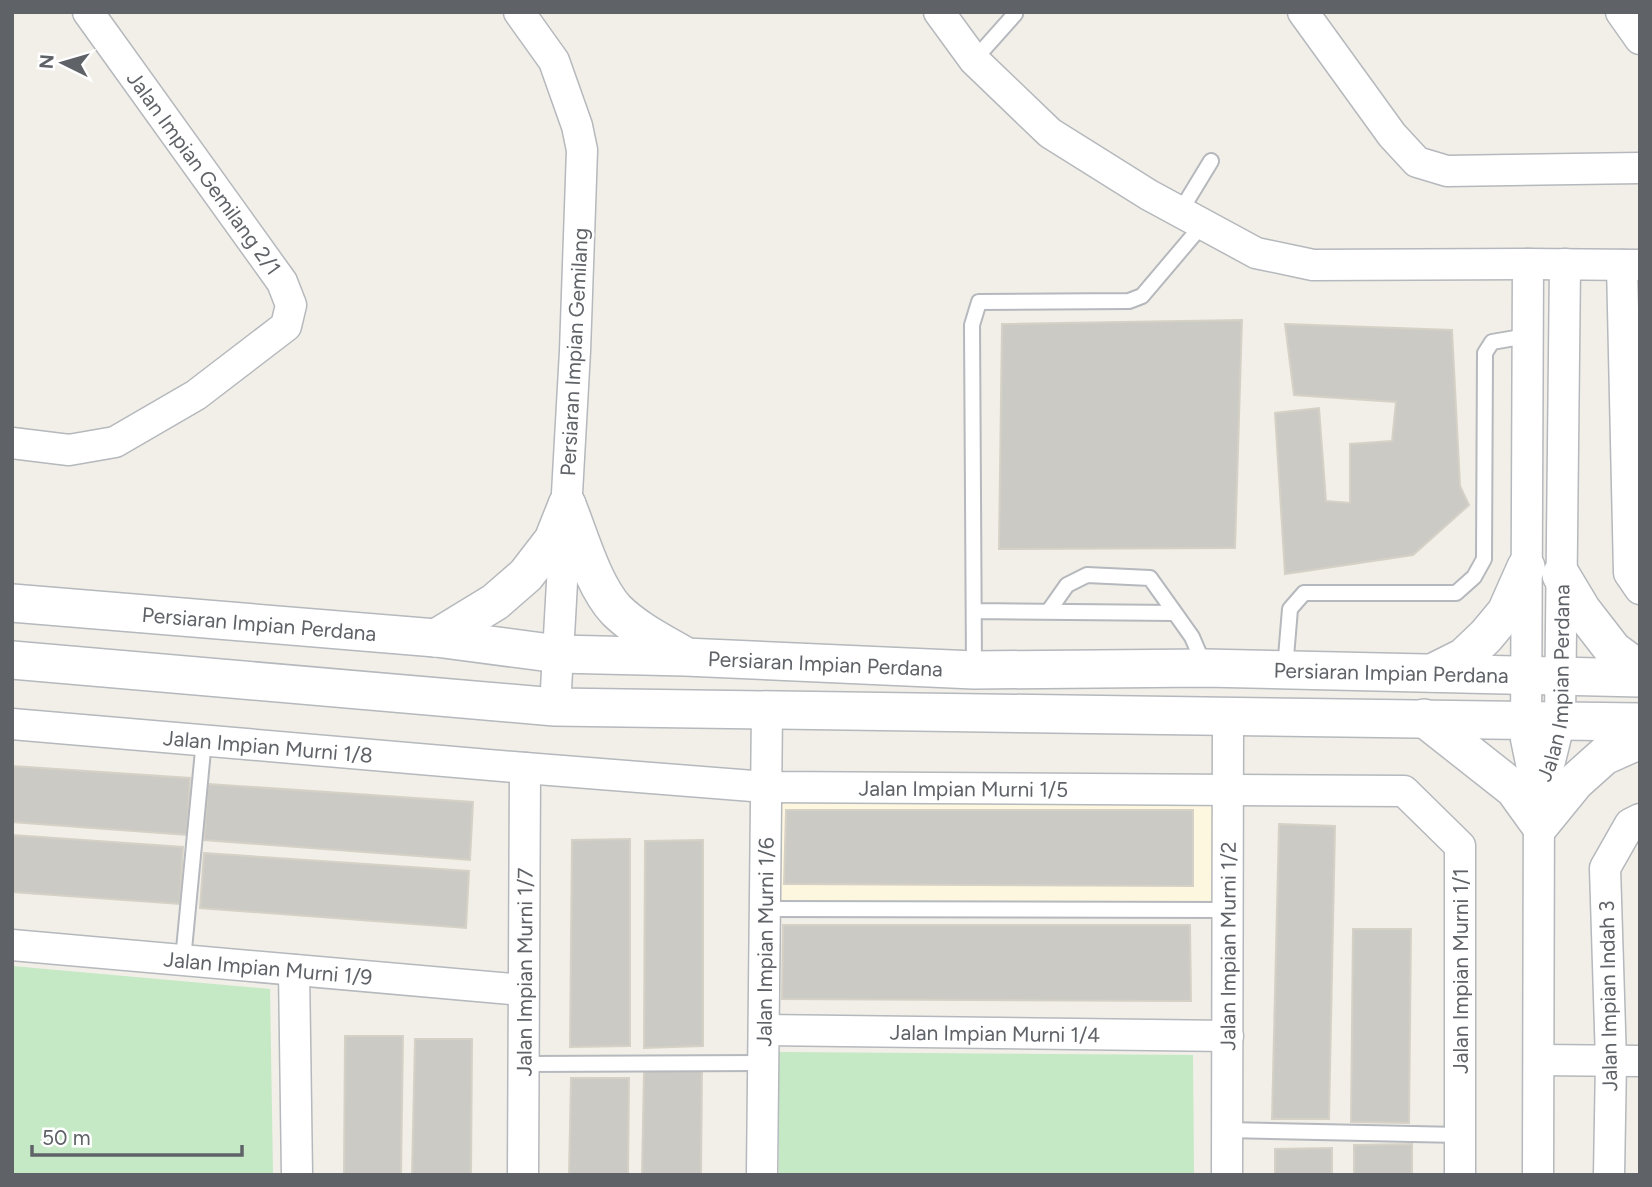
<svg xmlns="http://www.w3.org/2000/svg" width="1652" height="1187" viewBox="0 0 1652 1187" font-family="Figtree,sans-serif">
	<rect width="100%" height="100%" fill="#f1efe8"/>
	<path fill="#fef7e0" d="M777 797 1215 800V904L774 901Z"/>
	<path fill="#c5e8c5" d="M12 966 270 989 273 1175H12Z
		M779 1052 1193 1055 1194 1175H779Z"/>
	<path fill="#cccac5" stroke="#d6d1c6" stroke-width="2" d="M1242 320 1235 548 999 549 1002 324Z
		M1285 324 1452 330 1460 486 1469 505 1413 555 1285 574 1275 413 1319 408 1326 501 1350 503V444L1392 441 1396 402 1294 395Z
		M12 766 190 778 187 835 12 822Z
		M208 784 473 802 470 860 204 840Z
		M786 810H1193V886L784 884Z
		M1279 824 1335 826 1329 1119H1272Z
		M12 835 183 847 180 904 12 892Z
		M630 839V1046L570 1047 572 840Z
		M703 840V1046L644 1048 645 841Z
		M204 853 469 871 466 928 200 908Z
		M783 925H1190L1191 1001 782 999Z
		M1353 929H1411L1409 1123 1351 1122Z
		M345 1036H403L401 1175H344Z
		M415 1039H472L471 1175H412Z
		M644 1071H702L701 1175H642Z
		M571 1078H629L628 1175H569Z
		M1412 1144V1175H1354V1145Z
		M1332 1148V1175H1275V1149Z"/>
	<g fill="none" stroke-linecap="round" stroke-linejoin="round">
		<defs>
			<path id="service" d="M974 60 1015 14 1014 12
				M1180 212 1211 161
				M974 611 1175 613 1192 637 1204 665
				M1048 612 1067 585 1087 575 1150 578 1175 613
				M974 668 972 325 979 302 1129 301 1142 296 1203 224
				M1285 669 1290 609 1304 593H1456L1474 577 1484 559 1485 353 1492 342 1527 336
				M765 909 1227 910
				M183 960 204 740
				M523 1064 763 1063
				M1227 1130 1460 1135"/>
			<g id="minor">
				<path d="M519 12 554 61 577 126 582 150 575 351 555 707"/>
				<path d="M939 12 974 60 1050 133 1149 195 1256 253 1313 265 1528 264 1640 265"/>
				<path d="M1303 12 1392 135 1417 162 1447 171 1640 168"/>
				<path d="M1621 12 1640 39"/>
				<path d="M1528 264 1526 739 1531 763 1539 787 1538 1175"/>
				<path d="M1622 265 1629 573 1640 589"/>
				<path d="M12 443 69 450 115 442 196 395 286 326 291 305 282 282 88 12"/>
				<path id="s1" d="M12 724 525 768 766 787 1404 791 1460 846V1175"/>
				<path id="s2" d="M1539 787 1550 761 1560 720 1565 264"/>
				<path id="s3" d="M12 945 523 990"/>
				<path d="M294 970 297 1175"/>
				<path id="s4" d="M764 1030 1228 1036"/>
				<path d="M1539 1060 1640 1061"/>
				<path id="s5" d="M523 1175 525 768"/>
				<path id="s6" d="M762 1175 767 710"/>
				<path id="s7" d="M1227 1175 1228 716"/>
				<path d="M1609 1175 1611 1061 1605 868 1630 824 1640 819"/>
			</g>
			<g id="tertiary">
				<path d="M567 505C580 537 593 585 616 610 635 629 661 642 685 656"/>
				<path d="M1561 575 1582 610 1613 650 1640 670"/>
				<path id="s8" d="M12 603 436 638 558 654 685 657 974 670 1205 668 1640 678"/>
				<path d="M436 638 495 602 526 575 553 540 567 505"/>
				<path d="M12 660 555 707 1640 722"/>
				<path d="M1432 673 1464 657 1486 636 1506 612 1526 567"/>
				<path d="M1424 718 1514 789 1540 825 1575 782 1604 756 1640 740"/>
			</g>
		</defs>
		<use href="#service" stroke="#b5b8bc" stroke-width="18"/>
		<use href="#minor" stroke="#b5b8bc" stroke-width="33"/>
		<use href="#tertiary" stroke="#b5b8bc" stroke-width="40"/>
		<use href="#service" stroke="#fff" stroke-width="14"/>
		<use href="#minor" stroke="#fff" stroke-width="30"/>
		<use href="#tertiary" stroke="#fff" stroke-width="37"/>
	</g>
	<g text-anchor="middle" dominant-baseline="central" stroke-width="5" stroke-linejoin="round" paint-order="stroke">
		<g font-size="21" fill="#5f6368" stroke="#fff">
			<text transform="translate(204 173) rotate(54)">Jalan Impian Gemilang 2/1</text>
			<text transform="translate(574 352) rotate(-87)">Persiaran Impian Gemilang</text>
			<text stroke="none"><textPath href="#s8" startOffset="248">Persiaran Impian Perdana</textPath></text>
			<text stroke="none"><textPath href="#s8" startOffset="816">Persiaran Impian Perdana</textPath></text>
			<text stroke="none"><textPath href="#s8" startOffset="1382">Persiaran Impian Perdana</textPath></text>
			<text stroke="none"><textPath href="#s2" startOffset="107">Jalan Impian Perdana</textPath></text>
			<text stroke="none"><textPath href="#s1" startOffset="257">Jalan Impian Murni 1/8</textPath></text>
			<text stroke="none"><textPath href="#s1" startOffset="954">Jalan Impian Murni 1/5</textPath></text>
			<text stroke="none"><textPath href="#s6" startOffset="233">Jalan Impian Murni 1/6</textPath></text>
			<text stroke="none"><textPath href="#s7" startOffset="229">Jalan Impian Murni 1/2</textPath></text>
			<text stroke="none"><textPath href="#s3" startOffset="257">Jalan Impian Murni 1/9</textPath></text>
			<text transform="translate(1460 971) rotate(-90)">Jalan Impian Murni 1/1</text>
			<text stroke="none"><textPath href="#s5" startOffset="203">Jalan Impian Murni 1/7</textPath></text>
			<text transform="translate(1608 996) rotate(-91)">Jalan Impian Indah 3</text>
			<text stroke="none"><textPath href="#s4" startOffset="231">Jalan Impian Murni 1/4</textPath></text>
		</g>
	</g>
	<rect width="1652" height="1187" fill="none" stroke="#5f6368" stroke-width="28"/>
	<g transform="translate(63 63) rotate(275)" stroke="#ffffff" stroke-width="5" paint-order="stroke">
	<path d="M0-5L12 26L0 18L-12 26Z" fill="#5f6368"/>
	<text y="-10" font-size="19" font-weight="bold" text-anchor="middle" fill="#5f6368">N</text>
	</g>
	<path d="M32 1145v10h210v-10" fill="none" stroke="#5f6368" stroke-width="3.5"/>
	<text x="42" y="1145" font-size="21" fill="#5f6368" stroke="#ffffff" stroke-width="5" paint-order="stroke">50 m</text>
</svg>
